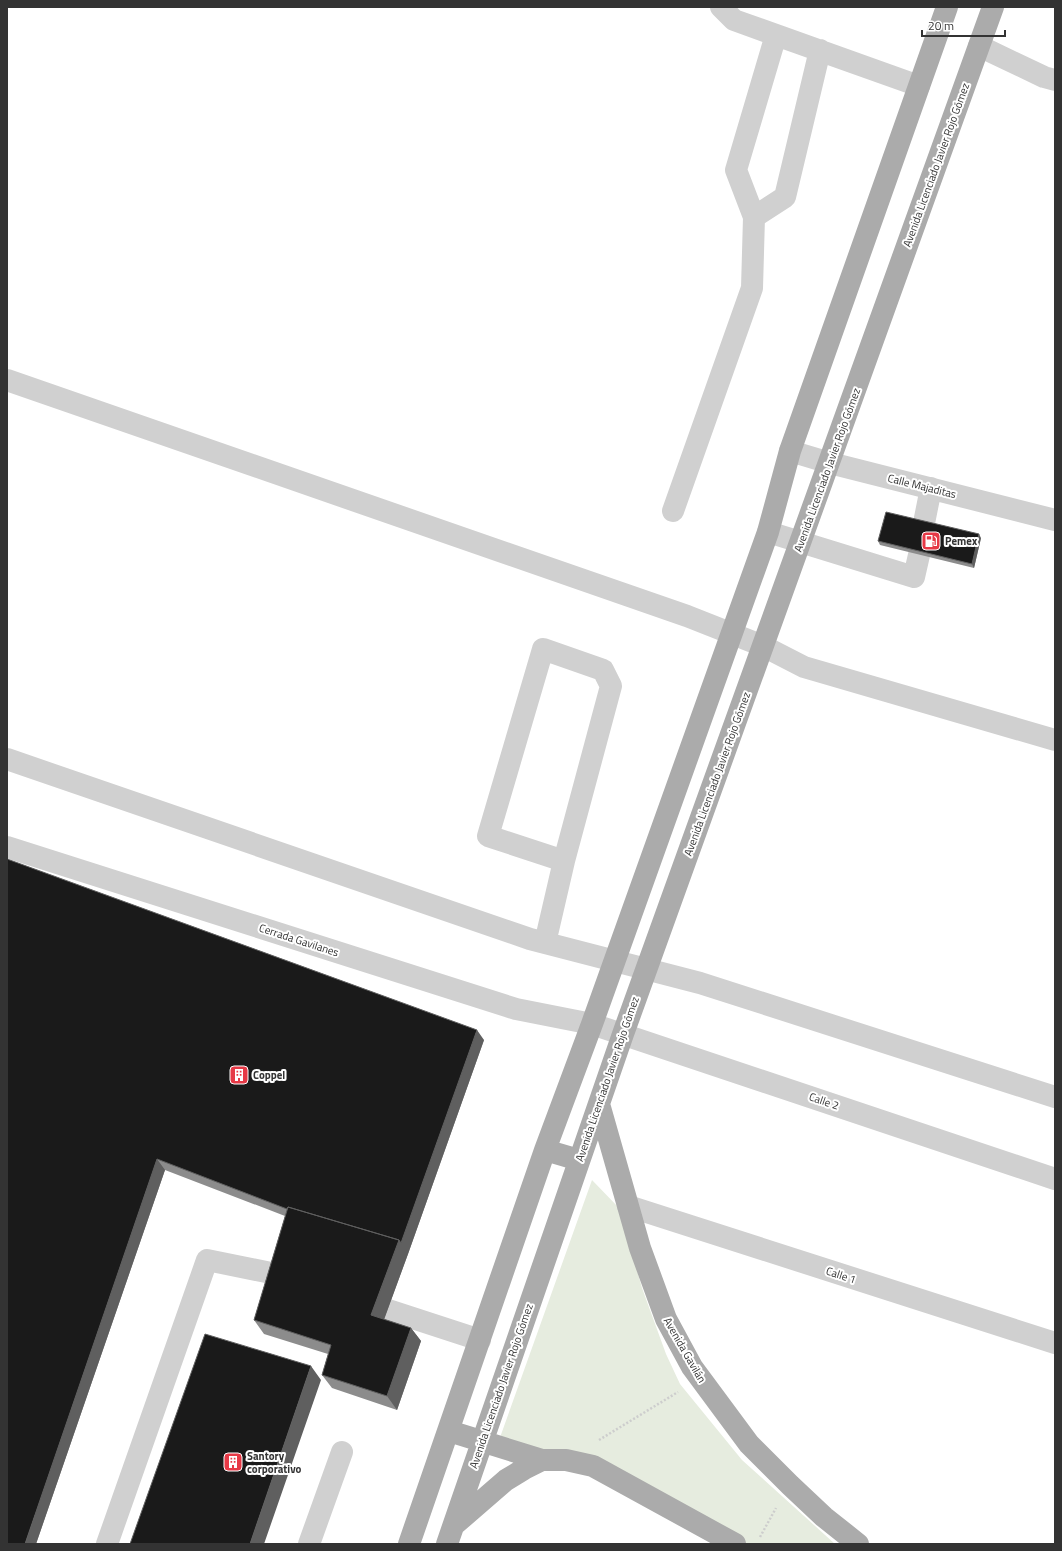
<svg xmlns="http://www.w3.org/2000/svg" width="1062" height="1551" viewBox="0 0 1062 1551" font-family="'Titillium Web',sans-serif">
	<rect width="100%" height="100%" fill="#fff"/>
	<path fill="#e6ecdf" d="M592 1180 620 1209 642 1288 666 1354 680 1384 742 1460 835 1544H739L636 1484 498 1443Z"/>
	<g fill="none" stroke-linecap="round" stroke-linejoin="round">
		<path stroke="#cdcdcd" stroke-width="2.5" stroke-dasharray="2 2" stroke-linecap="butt" d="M599 1440 678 1392
			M760 1537 776 1508"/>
		<path stroke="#d0d0d0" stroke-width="22" d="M721 7 734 20 919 86
			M979 46 1044 77 1055 80
			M754 217 785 197 820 50
			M7 380 687 616 763 646 804 667 1055 740
			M790 451 830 463 1055 520
			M673 511 752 288 754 217 736 170 776 35
			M924 523 931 488
			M768 532 914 577 919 555
			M7 759 530 939 700 983 1055 1097
			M7 847 516 1009 592 1024 1055 1179
			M545 943 564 861 611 686 603 670 543 649 488 836 564 861
			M628 1206 1055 1343
			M388 1310 480 1340
			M107 1544 207 1260 281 1275
			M309 1544 342 1452"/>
		<path stroke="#ababab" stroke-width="22" d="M599 1104 640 1248 666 1319 692 1367 749 1444 790 1485 824 1517 858 1544
			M545 1150 579 1160
			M449 1431 542 1460
			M454 1525 506 1480 524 1469 542 1460H566L593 1466 735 1544
			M409 1544 545 1150 592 1024 768 532 790 451 947 7
			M447 1544 623 1034 993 7"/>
	</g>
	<path fill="#8c8c8c" d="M981 538 974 568 880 545 878 541Z
		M7 859 484 1040 408 1254 384 1319 411 1328 421 1341 397 1410 332 1388 322 1375 328 1354 264 1334 254 1320 285 1216 165 1170 36 1544Z"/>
	<path fill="#5f5f5f" d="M979 534 981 538 974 568 972 564Z
		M477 1030 484 1040 408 1254 381 1328 371 1315Z
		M157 1159 165 1170 36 1544H25Z
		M411 1328 421 1341 397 1410 387 1396Z
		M311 1366 321 1380 264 1544H250Z"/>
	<path fill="#1a1a1a" stroke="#5f5f5f" d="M886 512 979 534 972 564 878 541Z
		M7 859 477 1030 401 1243 399 1240 288 1207 287 1209 157 1159 25 1544H7Z
		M288 1207 399 1240 371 1315 411 1328 387 1396 322 1375 331 1345 254 1320Z
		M205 1334 311 1366 250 1544H130Z"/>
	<defs>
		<symbol id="fuel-square" viewBox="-11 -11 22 22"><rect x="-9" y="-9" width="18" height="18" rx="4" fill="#e63946" stroke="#fff"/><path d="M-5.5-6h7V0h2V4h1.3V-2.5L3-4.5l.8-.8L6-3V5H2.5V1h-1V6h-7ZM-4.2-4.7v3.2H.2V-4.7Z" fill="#fff"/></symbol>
		<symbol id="building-square" viewBox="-11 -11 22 22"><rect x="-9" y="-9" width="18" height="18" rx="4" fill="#e63946" stroke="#fff"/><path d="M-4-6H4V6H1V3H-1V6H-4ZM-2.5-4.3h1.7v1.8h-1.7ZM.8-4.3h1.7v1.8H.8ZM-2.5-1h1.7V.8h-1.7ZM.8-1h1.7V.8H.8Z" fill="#fff"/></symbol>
	</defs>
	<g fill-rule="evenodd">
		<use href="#fuel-square" x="920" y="530" width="22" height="22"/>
		<use href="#building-square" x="228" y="1064" width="22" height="22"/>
		<use href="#building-square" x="222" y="1451" width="22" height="22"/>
	</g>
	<g text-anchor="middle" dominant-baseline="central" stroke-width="4" stroke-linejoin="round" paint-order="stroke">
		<g font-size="11" fill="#333" stroke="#fff">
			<text transform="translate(936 165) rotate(-70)">Avenida Licenciado Javier Rojo Gómez</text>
			<text transform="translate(827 470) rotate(-70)">Avenida Licenciado Javier Rojo Gómez</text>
			<text transform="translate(922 486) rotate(14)">Calle Majaditas</text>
			<text transform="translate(717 774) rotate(-70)">Avenida Licenciado Javier Rojo Gómez</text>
			<text transform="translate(299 940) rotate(18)">Cerrada Gavilanes</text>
			<text transform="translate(607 1079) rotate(-71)">Avenida Licenciado Javier Rojo Gómez</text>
			<text transform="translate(824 1101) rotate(19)">Calle 2</text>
			<text transform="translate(841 1275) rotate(18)">Calle 1</text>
			<text transform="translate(685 1350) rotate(60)">Avenida Gavilán</text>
			<text transform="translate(501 1386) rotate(-71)">Avenida Licenciado Javier Rojo Gómez</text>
		</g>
		<g font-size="11" font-weight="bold" fill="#333" stroke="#fff" text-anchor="start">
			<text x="945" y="541">Pemex</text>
			<text x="253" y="1075">Coppel</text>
			<text x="247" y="1456">Santory<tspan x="247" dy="13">corporativo</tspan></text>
		</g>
	</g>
	<rect width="1062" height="1551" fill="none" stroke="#333333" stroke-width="16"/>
	<path d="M922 30v6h83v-6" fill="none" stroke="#333333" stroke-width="2"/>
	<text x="928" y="30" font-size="12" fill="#333333" stroke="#ffffff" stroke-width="3" paint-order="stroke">20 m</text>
</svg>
